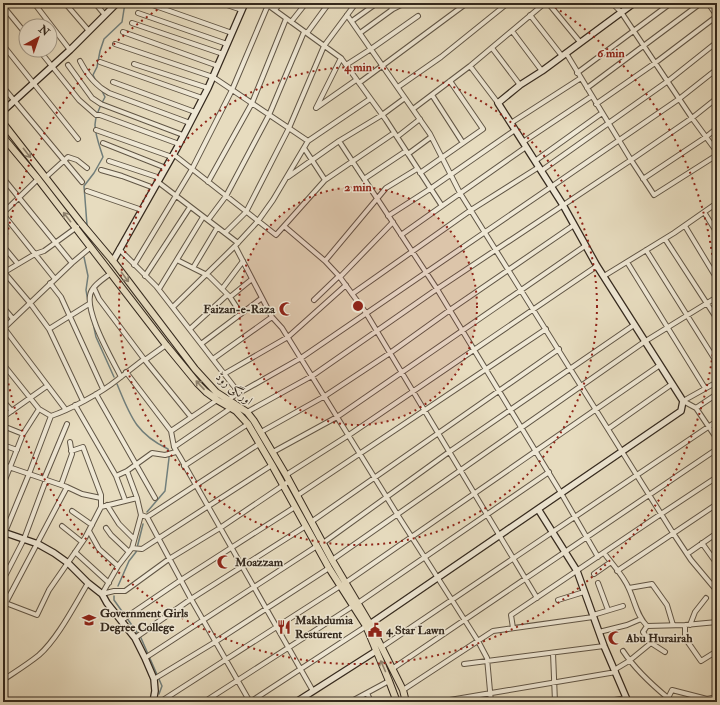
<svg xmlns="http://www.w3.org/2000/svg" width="720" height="705" viewBox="0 0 720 705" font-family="'IM FELL Double Pica',Amiri,serif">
	<rect width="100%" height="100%" fill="#e7dcbf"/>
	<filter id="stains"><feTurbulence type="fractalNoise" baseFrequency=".005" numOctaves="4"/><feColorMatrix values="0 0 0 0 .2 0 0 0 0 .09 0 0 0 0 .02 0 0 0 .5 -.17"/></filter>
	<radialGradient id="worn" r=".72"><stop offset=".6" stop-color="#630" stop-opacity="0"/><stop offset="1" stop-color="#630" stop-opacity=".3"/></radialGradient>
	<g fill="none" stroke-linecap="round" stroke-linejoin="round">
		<path stroke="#717f7c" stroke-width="1.5" d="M97 83 93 75 97 67 100 51 104 39 122 22 125 3
			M87 225 84 186 94 173 103 157C94 129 90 124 105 97L101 89
			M84 257 88 276 86 290 88 302
			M93 323 96 337 114 377
			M117 384C130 415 135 433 168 449L169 458 165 491 147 512
			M118 586 129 561 136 552 143 524
			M114 596V600L141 638 162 686 159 694"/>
		<defs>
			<path id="street" d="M34 3 70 50
				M65 3 89 31
				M95 3 105 15
				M147 3 232 33
				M221 3 242 10
				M265 3 341 58 386 120 442 206 526 147
				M387 3 393 9 405 3
				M548 3 580 42
				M612 3 621 12 692 118 717 152
				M708 3 717 16
				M3 6 26 34
				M275 10 280 3
				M138 13 227 44
				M347 15 430 134 460 193 673 533 691 560 717 591
				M530 15 562 56
				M352 21 377 3
				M291 22 306 3
				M132 23 223 54
				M512 31 542 71
				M123 32 218 66
				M307 33 329 3
				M360 33 393 9
				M115 44 213 77 308 141
				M3 45 78 139
				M492 48 520 85
				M39 50 79 100 96 115H100L179 144
				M566 53 631 160 654 195 717 155
				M341 58 316 108 356 80
				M80 61C86 73 96 86 109 93L190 123
				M100 62 202 98
				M134 64 208 88
				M68 65 92 98 101 104 183 135
				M346 65 371 49 418 16
				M470 66 498 103
				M577 73 671 3
				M113 82 195 112
				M359 83 467 3
				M3 87 82 182
				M398 87 441 57 508 3
				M587 88 701 3
				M432 95 463 143
				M370 99 308 141 273 200 258 221 235 246 272 317 282 328 397 514 478 641 487 658 491 702
				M596 104 655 63 717 16
				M413 109 470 66 545 3
				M511 123 581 78
				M96 130 172 157
				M397 137 420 119
				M339 141 437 289 561 493 598 557
				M523 142 592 96
				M103 143 166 168
				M304 148 325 180
				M173 154 276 235 325 180 394 133
				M408 154 431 137
				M109 161 160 178
				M535 161 602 113
				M101 170 122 176 154 188
				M541 171 668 81 717 42
				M420 173 483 129 450 81
				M46 177 68 157 77 160 87 168
				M288 177 339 141 382 115 405 98
				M3 178 72 263
				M364 179 406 151
				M643 179 706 137 717 128
				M158 182 238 243
				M208 182 252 103 286 19
				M87 191 142 210
				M704 212 717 233
				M3 213 38 179
				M3 214 55 279
				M388 216 430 189 515 130
				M208 220 226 196 269 115 304 32
				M284 226 325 261 339 276 366 313 537 598
				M685 226 717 279
				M225 233 246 212 289 128 324 46 356 3
				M401 235 442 206
				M665 239 717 319
				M3 246 18 264
				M119 249 156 286 239 393
				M646 250 717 363
				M177 260 209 276 230 297 241 314
				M325 261 386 188 417 169
				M627 262 705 388
				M134 265 192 169 232 90 268 5
				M193 268 217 228
				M3 271 30 303 49 329 83 401
				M3 273 35 254 44 251 77 227
				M111 273C105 278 96 283 92 290 81 307 112 359 121 377
				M145 276 190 207
				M604 276 674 233 717 203
				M340 277 393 222
				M50 283 61 297 103 389
				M94 288 99 299 144 359 191 417
				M159 289 203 217
				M222 289 243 261
				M352 294 471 210 539 167
				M230 297 252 279
				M314 300 339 276
				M3 307 13 319
				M173 307 235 246
				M4 328 66 410
				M3 329 72 263 91 247
				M49 329 89 304
				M190 329 227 295
				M201 344 262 298
				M213 359 272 317
				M145 360 166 345
				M3 364 39 409 51 416C69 410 101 393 117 380 126 373 135 366 144 359
				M126 372 171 431 174 447 180 457 313 691
				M224 374 288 337 346 285
				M96 394 155 498
				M227 400 301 358 551 187 679 99 717 69
				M3 401 12 411
				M683 401 696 408 717 439
				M683 401 717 382
				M75 405 116 476 125 500
				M696 408 717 394
				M247 412 312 376 437 289 631 160 692 118 717 98
				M3 417 47 386
				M3 426 23 434 3 485
				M608 429 672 384
				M171 431 217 400
				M261 432 325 396 390 353 450 310 574 225
				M23 434 39 409
				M3 445 17 450
				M174 447 231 408
				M71 451 83 447 101 495V507
				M273 452 337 417 585 246
				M3 465 67 487 82 494 101 498
				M184 466 248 424
				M286 475 349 435 597 266
				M116 476 127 471 152 453 165 455 176 452
				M44 479 67 424
				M61 485 72 454 70 442
				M298 495 546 329
				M107 505 119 524 134 539
				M72 511 92 525
				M141 515 147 517 191 599 250 702
				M147 517 259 444
				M311 522 559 349
				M62 526 82 542
				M106 528 111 535 129 552
				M89 531 99 549 118 566
				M3 537 29 474 51 416
				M323 543 449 452 634 325
				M702 543 717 564
				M132 548 142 549 272 465
				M75 552 109 583
				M604 553C612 564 624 576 629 589 635 602 637 616 647 626L685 625 717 622
				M687 554 717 533
				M332 560 644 342 717 297
				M617 571 717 504
				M594 574 611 562
				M3 580 24 539 46 480
				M598 583 608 610
				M629 588 652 584 667 605 673 625
				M102 594 114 591H125L169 559 220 528 288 482
				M102 594 118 566 132 548 141 515 137 498 127 471
				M558 600 584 592
				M3 602 37 615 49 590 85 538 101 507 137 498
				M358 603 549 472
				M3 608 67 487
				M593 615 623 606
				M122 620 181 580 295 507
				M685 625V638L701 661 717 651
				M690 625 695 612 706 598
				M647 626 643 632 651 643 665 652
				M513 628 511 615 661 514 717 477
				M599 632 627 625 641 619
				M135 638 191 599 306 526
				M382 647 717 421
				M623 651C635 669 651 684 668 698L672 690 707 699 717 697
				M553 653 555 702
				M145 658 317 546
				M464 664 604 646
				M392 669 717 449
				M614 670 629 661 651 643
				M154 679 215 642 329 568
				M3 680C15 672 28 664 39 655 58 638 74 606 88 583
				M403 690 493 631 593 617
				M367 693 371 702
				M153 700H163L345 583 660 365
				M204 702 353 606
				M250 702 368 625
				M350 702 389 681
				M438 702 616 672
				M602 702 627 698"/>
			<path id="secondary" d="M3 111 70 50 117 3
				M113 261 177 148 208 88 245 3
				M538 509 577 571 604 646 628 702
				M3 532 38 544 54 553 68 563 88 583 102 594 107 603 135 638 145 658 154 679 155 691 153 702
				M370 624 681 411 683 401 597 266 563 205 498 103 520 85 542 71 634 3
				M296 702 376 651"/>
			<path id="primary" d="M3 123 81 223 113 261 195 369 216 392 247 412 254 421 286 475 332 560 370 624 403 690 406 702
				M3 137 38 179 166 345 198 384 206 392 217 400 236 411 248 424 272 465 329 568 366 626 389 681 397 702"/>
		</defs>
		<use href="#street" stroke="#615646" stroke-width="6"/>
		<use href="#secondary" stroke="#34291e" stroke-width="8"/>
		<use href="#primary" stroke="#34291e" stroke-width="8"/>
		<use href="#street" stroke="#efe8d5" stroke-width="4"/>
		<use href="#secondary" stroke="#efe8d5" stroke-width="5.5"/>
		<use href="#primary" stroke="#e7dcbf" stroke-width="6"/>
	</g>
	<defs><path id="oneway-shaft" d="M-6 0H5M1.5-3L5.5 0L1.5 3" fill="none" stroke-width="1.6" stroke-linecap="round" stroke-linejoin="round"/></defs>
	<g stroke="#8e826e">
		<use href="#oneway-shaft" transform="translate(27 153) rotate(52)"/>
		<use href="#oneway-shaft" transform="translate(67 217) rotate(-128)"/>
		<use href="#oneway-shaft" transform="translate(125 277) rotate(53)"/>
		<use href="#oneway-shaft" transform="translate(200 385) rotate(-133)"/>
		<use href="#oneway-shaft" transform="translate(383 666) rotate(-114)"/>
	</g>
	<circle cx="358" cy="306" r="119" fill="#8f2418" fill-opacity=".12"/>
	<g fill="none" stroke="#8f2418" stroke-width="2" stroke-dasharray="2 4">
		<circle cx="358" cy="306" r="119"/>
		<circle cx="358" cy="306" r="239"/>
		<path d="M3 259A358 358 0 0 1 166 4M550 4A358 358 0 1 1 3 353"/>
	</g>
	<defs>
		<symbol id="mosque-bare" viewBox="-9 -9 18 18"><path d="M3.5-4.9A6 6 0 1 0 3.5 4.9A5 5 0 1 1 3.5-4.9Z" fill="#8f2418" stroke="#efe8d5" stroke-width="2.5" paint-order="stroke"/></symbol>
		<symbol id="university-bare" viewBox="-9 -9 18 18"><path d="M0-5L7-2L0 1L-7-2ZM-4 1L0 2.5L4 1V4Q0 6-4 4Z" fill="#8f2418" stroke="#efe8d5" stroke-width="2.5" paint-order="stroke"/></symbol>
		<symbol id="restaurant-bare" viewBox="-9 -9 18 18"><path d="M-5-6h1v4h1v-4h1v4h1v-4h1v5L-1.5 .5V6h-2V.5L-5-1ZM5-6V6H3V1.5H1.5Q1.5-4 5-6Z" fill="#8f2418" stroke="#efe8d5" stroke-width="2.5" paint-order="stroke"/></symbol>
		<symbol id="civic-bare" viewBox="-9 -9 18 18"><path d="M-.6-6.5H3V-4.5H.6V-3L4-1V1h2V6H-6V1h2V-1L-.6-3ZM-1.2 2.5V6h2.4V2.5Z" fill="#8f2418" stroke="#efe8d5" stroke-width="2.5" paint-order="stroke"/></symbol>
	</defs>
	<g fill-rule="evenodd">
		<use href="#mosque-bare" x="276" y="299" width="20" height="20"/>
		<use href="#mosque-bare" x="214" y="552" width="20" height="20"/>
		<use href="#university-bare" x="79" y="610" width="20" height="20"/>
		<use href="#restaurant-bare" x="274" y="617" width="20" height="20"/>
		<use href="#civic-bare" x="365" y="620" width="20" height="20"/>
		<use href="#mosque-bare" x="605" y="628" width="20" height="20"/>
	</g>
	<g text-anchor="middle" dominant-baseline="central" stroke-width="3" stroke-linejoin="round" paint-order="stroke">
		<g font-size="12" font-weight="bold" fill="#34291e" stroke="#efe8d5" text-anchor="start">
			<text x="275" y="309" text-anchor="end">Faizan-e-Raza</text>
			<text x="235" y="562">Moazzam</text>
			<text x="100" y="613">Government Girls<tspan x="100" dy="14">Degree College</tspan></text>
			<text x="295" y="620">Makhdumia<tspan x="295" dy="14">Resturent</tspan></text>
			<text x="386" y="630">4 Star Lawn</text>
			<text x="626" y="638">Abu Hurairah</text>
		</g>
		<g font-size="12" fill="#34291e" stroke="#efe8d5">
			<text transform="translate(234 389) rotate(39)">اورنگی روڈ</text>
		</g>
	</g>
	<circle cx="358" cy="306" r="6" fill="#8f2418" stroke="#efe8d5" stroke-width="2"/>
	<g font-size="12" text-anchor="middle" font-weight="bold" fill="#8f2418" stroke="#efe8d5" stroke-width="3" stroke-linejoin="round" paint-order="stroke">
		<text x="611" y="57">6 min</text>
		<text x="358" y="71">4 min</text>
		<text x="358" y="191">2 min</text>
	</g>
	<rect width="720" height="705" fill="none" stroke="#e7dcbf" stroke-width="16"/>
	<rect x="4" y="4" width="712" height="697" fill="none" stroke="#34291e" stroke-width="2"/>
	<rect x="8" y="8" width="704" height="689" fill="none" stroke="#34291e"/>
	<g transform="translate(38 38) rotate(40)"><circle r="19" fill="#efe8d5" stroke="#a49c8c"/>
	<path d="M0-3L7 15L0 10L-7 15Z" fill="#8f2418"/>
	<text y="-6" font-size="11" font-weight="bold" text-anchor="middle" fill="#34291e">N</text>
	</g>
	<rect width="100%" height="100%" filter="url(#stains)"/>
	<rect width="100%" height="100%" fill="url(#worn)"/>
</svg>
